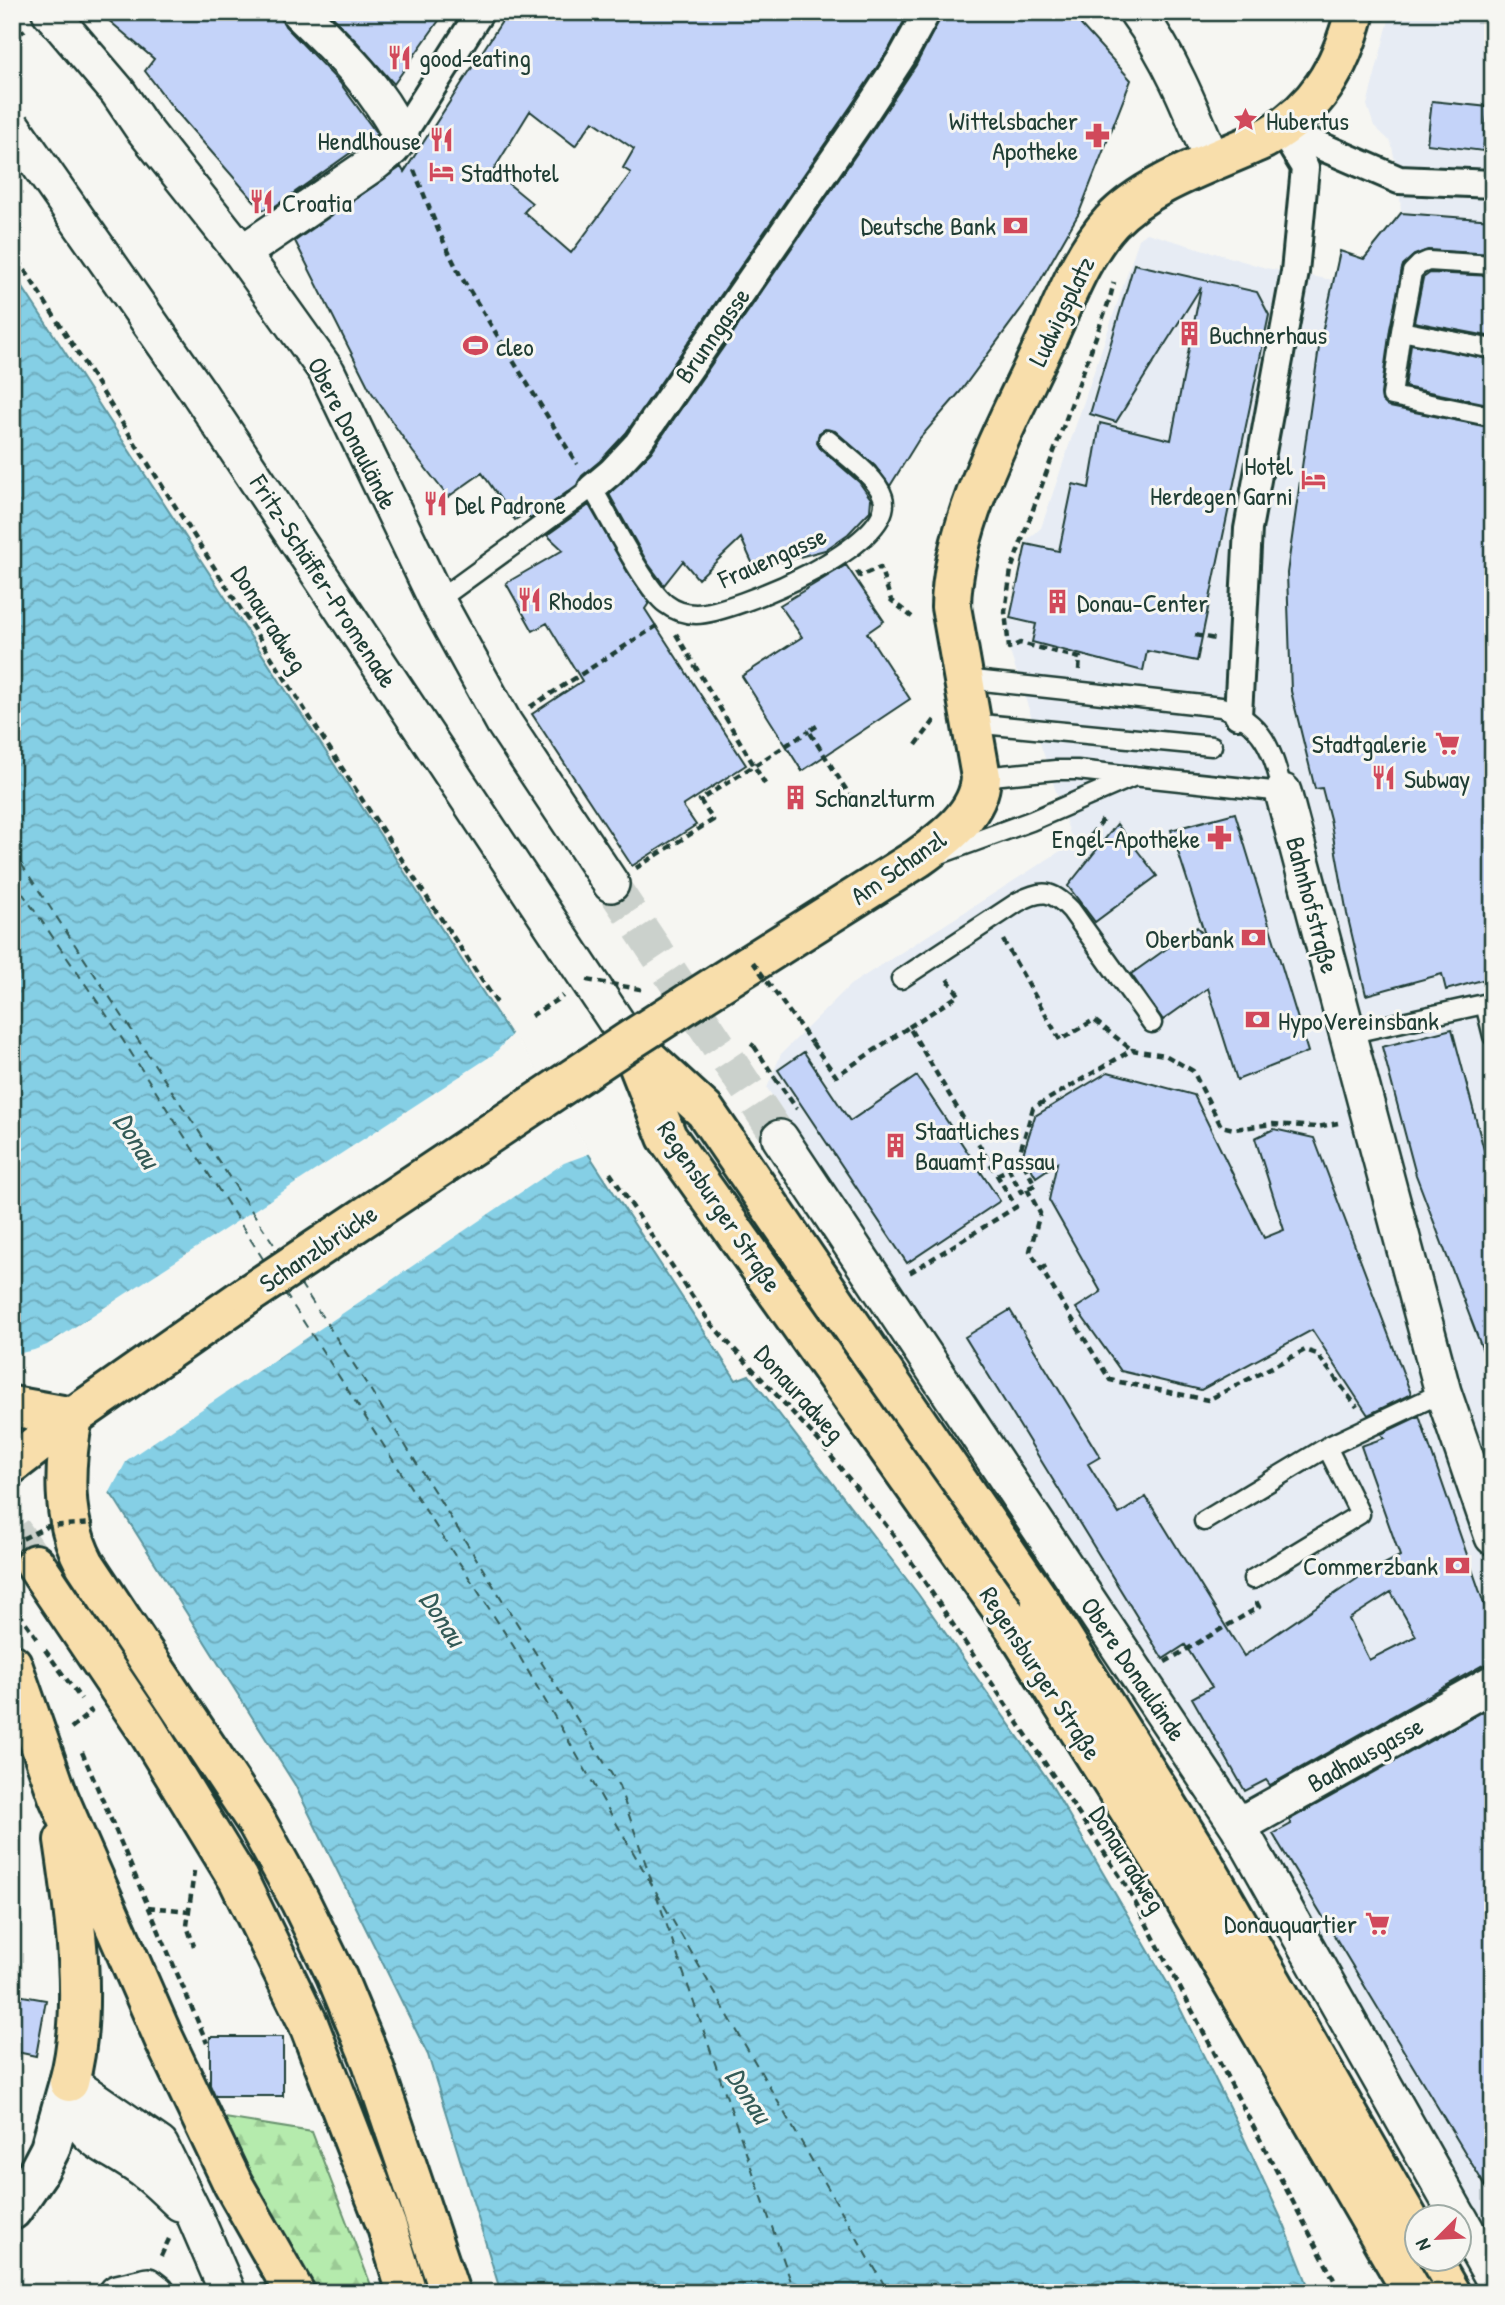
<svg xmlns="http://www.w3.org/2000/svg" width="1505" height="2305" viewBox="0 0 1505 2305" font-family="'Patrick Hand',sans-serif">
	<defs>
		<pattern id="forest-firs" width="22" height="20" patternUnits="userSpaceOnUse" patternTransform="scale(1.75)"><rect width="22" height="20" fill="#b5ebad"/><path d="M5 1l3.5 6h-7zM16 11l3.5 6h-7z" fill="#9bca95"/></pattern>
		<pattern id="water-waves" width="16" height="10" patternUnits="userSpaceOnUse" patternTransform="scale(1.75)"><rect width="16" height="10" fill="#85cfe5"/><path d="M0 5q4-4 8 0t8 0" fill="none" stroke="#6ca9ba"/></pattern>
	</defs>
	<rect width="100%" height="100%" fill="#f6f6f2"/>
	<filter id="ink" filterUnits="userSpaceOnUse"><feTurbulence type="fractalNoise" baseFrequency=".0143" numOctaves="2"/><feDisplacementMap in="SourceGraphic" scale="14" xChannelSelector="R" yChannelSelector="G"/><feConvolveMatrix kernelMatrix="1 2 1 2 8 2 1 2 1" color-interpolation-filters="sRGB"/></filter>
	<g filter="url(#ink)">
		<path fill="#e7ecf4" d="M1391 12H1493V2261L889 1273 767 1088 781 1054 850 985 1073 843 1005 637 1026 541 1041 528 1139 239 1147 233 1266 268 1333 280 1338 257 1364 259 1401 213 1399 180 1391 142 1374 126 1367 105Z"/>
		<path fill="url(#forest-firs)" stroke="#6a9470" stroke-width="2" d="M225 2118 312 2132 374 2293H316L249 2170Z"/>
		<path fill="url(#water-waves)" stroke="#5c959e" stroke-width="2" d="M12 271 736 1380 749 1375 918 1594 1049 1781 1168 1984 1236 2121 1285 2227 1311 2293H501L428 2055 295 1785 116 1501 12 1361Z"/>
		<path fill="#f6f6f2" d="M513 1033 591 1153 564 1163 127 1460 108 1496 12 1367V1355L34 1350 47 1345 494 1054Z"/>
		<g fill="none" stroke-linecap="round" stroke-linejoin="round">
			<path stroke="#335a57" stroke-width="2" stroke-dasharray="9 7" stroke-linecap="butt" d="M12 850 279 1252
				M12 878 110 1020 265 1262
				M300 1283 370 1389 619 1786 652 1882
				M285 1293 514 1647 889 2293
				M656 1894 795 2293"/>
		</g>
		<path fill="#c4d3f9" stroke="#1f3d34" stroke-width="2" fill-rule="evenodd" d="M99 12H279L285 26 340 83 377 134 274 207 262 210 174 109 145 71 154 59Z
			M328 12H445L394 84 357 42Z
			M508 12H909L889 49 851 106 626 433 600 461 582 476 577 485 530 519 525 514 515 520 482 473 448 497 413 452 370 390 295 241 401 167 404 172ZM530 111 575 146 593 121 634 149 623 168 631 173 571 253 524 212 532 203 493 171Z
			M943 12H1093L1081 25 1131 80 1079 213 1035 290 960 392 919 439 890 486 875 466 835 431 825 429 819 433 817 443 820 448 859 482 871 499 870 511 848 534 825 550 755 569 741 538 698 579 683 561 664 585 647 562 609 494 651 452 877 124 916 65Z
			M1432 101 1488 107 1483 151 1427 144Z
			M1401 213 1493 220V254L1428 250 1414 255 1403 265 1390 329 1381 394 1382 401 1390 407 1493 428V977L1446 990 1442 974 1366 995 1347 914 1330 819 1322 788 1315 789 1291 691 1287 573 1319 347 1340 251 1364 259Z
			M1134 264 1257 292 1269 315 1197 661 1147 651 1143 671 1032 642 1036 624 1010 618 1026 544 1059 551 1073 484 1089 488 1100 423 1171 440 1201 287 1116 422 1090 414Z
			M1430 273 1493 276V337L1414 322 1423 278Z
			M1411 344 1493 360V405L1405 387Z
			M589 505 628 573 649 603 645 609 746 765 683 806 696 825 632 866 532 714 582 681 547 623 533 631 506 583 563 550 547 535Z
			M846 565 884 621 867 633 910 699 802 771 742 676 802 637 780 605Z
			M1235 813 1308 1052 1237 1080 1208 988 1163 1020 1131 974 1197 927 1206 938 1171 830Z
			M1117 824 1157 876 1095 922 1068 886Z
			M1452 1029 1493 1184V1372H1491L1416 1175 1382 1047Z
			M804 1052 850 1121 917 1076 1000 1201 907 1263 778 1070Z
			M1108 1072 1194 1095 1264 1238 1284 1230 1255 1138 1274 1129 1314 1138 1411 1394 1368 1415 1312 1330 1201 1390 1121 1371 1076 1308 1101 1292 1049 1200 1057 1163 1036 1177 1023 1154 1035 1116Z
			M1010 1310 1100 1457 1088 1464 1119 1514 1146 1497 1244 1656 1361 1576 1400 1556 1361 1446 1384 1438 1381 1434 1419 1416 1493 1630V1663L1483 1665 1270 1785 1266 1780 1245 1791 1192 1698 1212 1687 1185 1645 1163 1659 965 1337ZM1391 1592 1416 1636 1369 1660 1349 1619Z
			M1493 1706V2199L1273 1834 1291 1824 1289 1820Z
			M17 1995 46 2000 36 2056 12 2051V2024Z
			M210 2037H283V2096H215L210 2085Z"/>
		<g fill="none" stroke-linecap="round" stroke-linejoin="round">
			<path stroke="#cbd1cc" stroke-width="35" stroke-dasharray="35 18" stroke-linecap="butt" d="M611 884 780 1138"/>
			<path stroke="#cbd1cc" stroke-width="38" stroke-dasharray="38 19" stroke-linecap="butt" d="M12 1531 35 1564"/>
			<defs>
				<path id="service" d="M1493 265 1428 261 1419 265 1412 272 1401 331 1392 396 1493 417
					M1401 331 1493 349
					M437 601 592 488C608 514 645 589 666 604 675 611 686 614 696 614 734 613 898 545 883 497 877 477 844 454 828 440
					M965 679 1221 707C1265 723 1272 751 1283 792L1077 770H1056L981 777
					M972 723 1212 746
					M943 853 1031 821 1135 776
					M901 979 1018 902C1042 889 1052 890 1071 910L1152 1023
					M1485 1004 1493 1036
					M1348 1034 1493 1002
					M1204 1521 1327 1447 1443 1392
					M1253 1579 1360 1514 1327 1447"/>
				<path id="pedestrian" d="M1281 129 1399 180 1493 184
					M401 136 480 12
					M592 488 611 472 638 443 864 115 902 57 927 12
					M1238 715 1248 529 1295 272 1305 168 1281 129"/>
				<path id="minor" d="M50 12 118 92 141 126 242 253 327 372 437 601 504 723 611 884
					M1137 12C1171 58 1191 109 1212 161
					M242 253 374 163 392 148 401 136C374 83 341 53 299 12
					M199 393 629 1041
					M1283 792 1443 1392 1493 1537
					M780 1138 1238 1826 1459 2218
					M1238 1826 1493 1683
					M69 2082 160 2145 194 2214 228 2293
					M69 2082C77 2143 101 2139 143 2170 156 2179 168 2192 180 2203
					M1460 2219 1493 2278
					M117 2293 148 2286 157 2293"/>
				<path id="tertiary" d="M12 2210 38 2172 50 2149 69 2082"/>
				<path id="primary" d="M696 998 918 858C944 839 980 813 981 777L951 607C952 522 1009 420 1045 343 1064 303 1080 256 1111 222 1148 182 1215 162 1264 139 1317 110 1340 69 1355 12
					M629 1041 705 1111 1041 1603
					M632 1049 667 1137 726 1220
					M12 1406 73 1417
					M73 1417C64 1466 61 1520 85 1564L257 1823 300 1901 336 1975 372 2062 450 2293
					M12 1464 73 1417 249 1294
					M35 1564 147 1730 238 1879 308 2023 387 2227 407 2293
					M12 1664 58 1796 164 2039 233 2184 295 2293
					M64 1840C75 1914 89 2009 69 2082
					M1431 2260 1450 2293"/>
			</defs>
			<use href="#service" stroke="#1f3d34" stroke-width="23"/>
			<use href="#pedestrian" stroke="#1f3d34" stroke-width="32"/>
			<use href="#minor" stroke="#1f3d34" stroke-width="40"/>
			<use href="#tertiary" stroke="#1f3d34" stroke-width="44"/>
			<use href="#primary" stroke="#1f3d34" stroke-width="44"/>
			<path stroke="#1f3d34" stroke-width="4.5" stroke-dasharray="7 5" stroke-linecap="butt" d="M12 40 25 30
				M414 170 439 232 460 275 577 464
				M12 250 363 801 499 1006
				M857 571 860 576 880 567 891 600 912 617
				M676 634 765 784
				M1195 635 1215 639
				M1079 670 1080 658 1020 643 1009 648 1005 612 1011 570 1110 298 1114 282
				M530 707 658 625
				M817 726 809 731 854 802
				M916 745 937 717
				M1091 835 1105 817
				M636 868 713 820 700 800 809 731
				M1003 940 1060 1040 1094 1020 1132 1050
				M531 1016 563 996
				M909 1027 959 995 945 976
				M812 1043 836 1076 909 1027 1016 1207 906 1275
				M751 1044 754 1046
				M775 1078 797 1109
				M610 1173 711 1324 818 1440 893 1534 1127 1887 1341 2293
				M997 1175 1009 1169 1021 1192 1035 1185 1019 1155 1033 1108 1132 1050 1165 1055 1193 1071 1221 1126 1234 1129 1273 1124 1317 1127 1338 1123
				M1027 1189 1040 1213 1030 1251 1110 1380 1208 1400 1305 1350 1317 1354 1357 1407
				M1040 1269 1047 1265
				M12 1603 38 1640
				M45 1650 81 1699
				M1165 1662 1259 1607 1256 1601
				M71 1728 91 1712 89 1709
				M82 1752 207 2043
				M194 1871 187 1926 194 1946
				M148 1907 189 1911
				M161 2256 169 2239"/>
			<use href="#service" stroke="#f6f6f2" stroke-width="18"/>
			<use href="#pedestrian" stroke="#f6f6f2" stroke-width="26"/>
			<use href="#minor" stroke="#f6f6f2" stroke-width="35"/>
			<use href="#tertiary" stroke="#f6f6f2" stroke-width="38"/>
			<use href="#primary" stroke="#f8deab" stroke-width="38"/>
			<defs>
				<path id="minor-bridge" d="M12 126 199 393"/>
				<path id="primary-bridge" d="M726 1220 1013 1625 1169 1873 1413 2293
					M249 1294 629 1041 696 998
					M1041 1603 1198 1854 1418 2236"/>
			</defs>
			<use href="#minor-bridge" stroke="#1f3d34" stroke-width="40" stroke-linecap="butt"/>
			<use href="#primary-bridge" stroke="#1f3d34" stroke-width="44" stroke-linecap="butt"/>
			<path stroke="#1f3d34" stroke-width="4.5" stroke-dasharray="7 5" stroke-linecap="butt" d="M753 962 812 1043
				M587 980 645 990
				M754 1046 775 1078
				M12 1544 48 1526 94 1523"/>
			<use href="#minor-bridge" stroke="#f6f6f2" stroke-width="35"/>
			<use href="#primary-bridge" stroke="#f8deab" stroke-width="38"/>
		</g>
	</g>
	<defs>
		<symbol id="restaurant-bare" viewBox="-9 -9 18 18"><path d="M-5-6h1v4h1v-4h1v4h1v-4h1v5L-1.5 .5V6h-2V.5L-5-1ZM5-6V6H3V1.5H1.5Q1.5-4 5-6Z" fill="#d1495b" stroke="#f6f6f2" stroke-width="2.5" paint-order="stroke"/></symbol>
		<symbol id="sight-bare" viewBox="-9 -9 18 18"><path d="M0-6L1.8-2.2L6-1.7L2.9 1.2L3.7 5.4L0 3.3L-3.7 5.4L-2.9 1.2L-6-1.7L-1.8-2.2Z" fill="#d1495b" stroke="#f6f6f2" stroke-width="2.5" paint-order="stroke"/></symbol>
		<symbol id="pharmacy-bare" viewBox="-9 -9 18 18"><path d="M-2-6h4v4h4v4h-4v4h-4v-4h-4v-4h4Z" fill="#d1495b" stroke="#f6f6f2" stroke-width="2.5" paint-order="stroke"/></symbol>
		<symbol id="hotel-bare" viewBox="-9 -9 18 18"><path d="M-6-4.5h1.5V1H6V5H4.5V3h-9V5H-6ZM-4 0a1.8 1.8 0 1 1 3.6 0ZM.5 0V-2.5h3Q6-2.5 6 0Z" fill="#d1495b" stroke="#f6f6f2" stroke-width="2.5" paint-order="stroke"/></symbol>
		<symbol id="bank-bare" viewBox="-9 -9 18 18"><path d="M-6-4H6V4H-6ZM0-2.3a2.3 2.3 0 1 0 0 4.6a2.3 2.3 0 1 0 0-4.6Z" fill="#d1495b" stroke="#f6f6f2" stroke-width="2.5" paint-order="stroke"/></symbol>
		<symbol id="building-bare" viewBox="-9 -9 18 18"><path d="M-4-6H4V6H1V3H-1V6H-4ZM-2.5-4.3h1.7v1.8h-1.7ZM.8-4.3h1.7v1.8H.8ZM-2.5-1h1.7V.8h-1.7ZM.8-1h1.7V.8H.8Z" fill="#d1495b" stroke="#f6f6f2" stroke-width="2.5" paint-order="stroke"/></symbol>
		<symbol id="stadium-bare" viewBox="-9 -9 18 18"><path d="M0-5a6.5 5 0 1 0 0 10a6.5 5 0 1 0 0-10ZM-3.5-1.8h7v3.6h-7Z" fill="#d1495b" stroke="#f6f6f2" stroke-width="2.5" paint-order="stroke"/></symbol>
		<symbol id="supermarket-bare" viewBox="-9 -9 18 18"><path d="M-6-5.5h2.5l.6 2H6L4.5 2H-2.5L-4.4-4H-6ZM-1.5 3.2a1.3 1.3 0 1 0 .1 0ZM3 3.2a1.3 1.3 0 1 0 .1 0Z" fill="#d1495b" stroke="#f6f6f2" stroke-width="2.5" paint-order="stroke"/></symbol>
	</defs>
	<g fill-rule="evenodd">
		<use href="#restaurant-bare" x="382" y="40" width="35" height="35"/>
		<use href="#sight-bare" x="1228" y="102" width="35" height="35"/>
		<use href="#pharmacy-bare" x="1080" y="118" width="35" height="35"/>
		<use href="#restaurant-bare" x="424" y="122" width="35" height="35"/>
		<use href="#hotel-bare" x="424" y="154" width="35" height="35"/>
		<use href="#restaurant-bare" x="244" y="184" width="35" height="35"/>
		<use href="#bank-bare" x="998" y="208" width="35" height="35"/>
		<use href="#building-bare" x="1172" y="316" width="35" height="35"/>
		<use href="#stadium-bare" x="458" y="328" width="35" height="35"/>
		<use href="#hotel-bare" x="1296" y="462" width="35" height="35"/>
		<use href="#restaurant-bare" x="418" y="486" width="35" height="35"/>
		<use href="#restaurant-bare" x="512" y="582" width="35" height="35"/>
		<use href="#building-bare" x="1040" y="584" width="35" height="35"/>
		<use href="#supermarket-bare" x="1430" y="726" width="35" height="35"/>
		<use href="#restaurant-bare" x="1366" y="760" width="35" height="35"/>
		<use href="#building-bare" x="778" y="780" width="35" height="35"/>
		<use href="#pharmacy-bare" x="1202" y="820" width="35" height="35"/>
		<use href="#bank-bare" x="1236" y="920" width="35" height="35"/>
		<use href="#bank-bare" x="1240" y="1002" width="35" height="35"/>
		<use href="#building-bare" x="878" y="1128" width="35" height="35"/>
		<use href="#bank-bare" x="1440" y="1548" width="35" height="35"/>
		<use href="#supermarket-bare" x="1360" y="1906" width="35" height="35"/>
	</g>
	<g text-anchor="middle" dominant-baseline="central" stroke-width="6" stroke-linejoin="round" paint-order="stroke">
		<g font-size="26" fill="#1f3d34" stroke="#f6f6f2" text-anchor="start">
			<text x="419" y="57">good-eating</text>
			<text x="1078" y="120" text-anchor="end">Wittelsbacher<tspan x="1078" dy="30">Apotheke</tspan></text>
			<text x="1266" y="120">Hubertus</text>
			<text x="421" y="140" text-anchor="end">Hendlhouse</text>
			<text x="461" y="172">Stadthotel</text>
			<text x="282" y="202">Croatia</text>
			<text x="996" y="225" text-anchor="end">Deutsche Bank</text>
			<text x="1209" y="334">Buchnerhaus</text>
			<text x="496" y="346">cleo</text>
			<text x="1293" y="465" text-anchor="end">Hotel<tspan x="1293" dy="30">Herdegen Garni</tspan></text>
			<text x="455" y="504">Del Padrone</text>
			<text x="549" y="600">Rhodos</text>
			<text x="1077" y="602">Donau-Center</text>
			<text x="1427" y="743" text-anchor="end">Stadtgalerie</text>
			<text x="1404" y="778">Subway</text>
			<text x="815" y="797">Schanzlturm</text>
			<text x="1200" y="838" text-anchor="end">Engel-Apotheke</text>
			<text x="1234" y="938" text-anchor="end">Oberbank</text>
			<text x="1278" y="1020">HypoVereinsbank</text>
			<text x="915" y="1130">Staatliches<tspan x="915" dy="30">Bauamt Passau</tspan></text>
			<text x="1438" y="1565" text-anchor="end">Commerzbank</text>
			<text x="1357" y="1923" text-anchor="end">Donauquartier</text>
		</g>
		<g font-size="26" fill="#1f3d34" stroke="#f6f6f2">
			<text transform="translate(1061 311) rotate(-64)">Ludwigsplatz</text>
			<text transform="translate(712 335) rotate(-55)">Brunngasse</text>
			<text transform="translate(353 433) rotate(63)">Obere Donaulände</text>
			<text transform="translate(772 557) rotate(-24)">Frauengasse</text>
			<text transform="translate(324 581) rotate(57)">Fritz-Schäffer-Promenade</text>
			<text transform="translate(270 619) rotate(58)">Donauradweg</text>
			<text transform="translate(898 867) rotate(-35)">Am Schanzl</text>
			<text transform="translate(1313 905) rotate(75)">Bahnhofstraße</text>
			<text transform="translate(720 1206) rotate(56)">Regensburger Straße</text>
			<text transform="translate(318 1248) rotate(-34)">Schanzlbrücke</text>
			<text transform="translate(800 1393) rotate(48)">Donauradweg</text>
			<text transform="translate(1134 1669) rotate(56)">Obere Donaulände</text>
			<text transform="translate(1041 1673) rotate(57)">Regensburger Straße</text>
			<text transform="translate(1365 1754) rotate(-29)">Badhausgasse</text>
			<text transform="translate(1128 1859) rotate(58)">Donauradweg</text>
		</g>
		<g font-size="28" font-style="italic" fill="#335a57" stroke="#f6f6f2">
			<text transform="translate(137 1140) rotate(57)">Donau</text>
			<text transform="translate(443 1618) rotate(57)">Donau</text>
			<text transform="translate(749 2095) rotate(57)">Donau</text>
		</g>
	</g>
	<rect width="1505" height="2305" fill="none" stroke="#f6f6f2" stroke-width="42"/>
	<rect x="21" y="21" width="1463" height="2263" fill="none" stroke="#1f3d34" stroke-width="2.5" filter="url(#ink)"/>
	<g transform="translate(1438 2238) rotate(246)"><circle r="33" fill="#f6f6f2" stroke="#a0aca6" stroke-width="2"/>
	<path d="M0-5L12 26L0 18L-12 26Z" fill="#d1495b"/>
	<text y="-10" font-size="19" font-weight="bold" text-anchor="middle" fill="#1f3d34">N</text>
	</g>
</svg>
